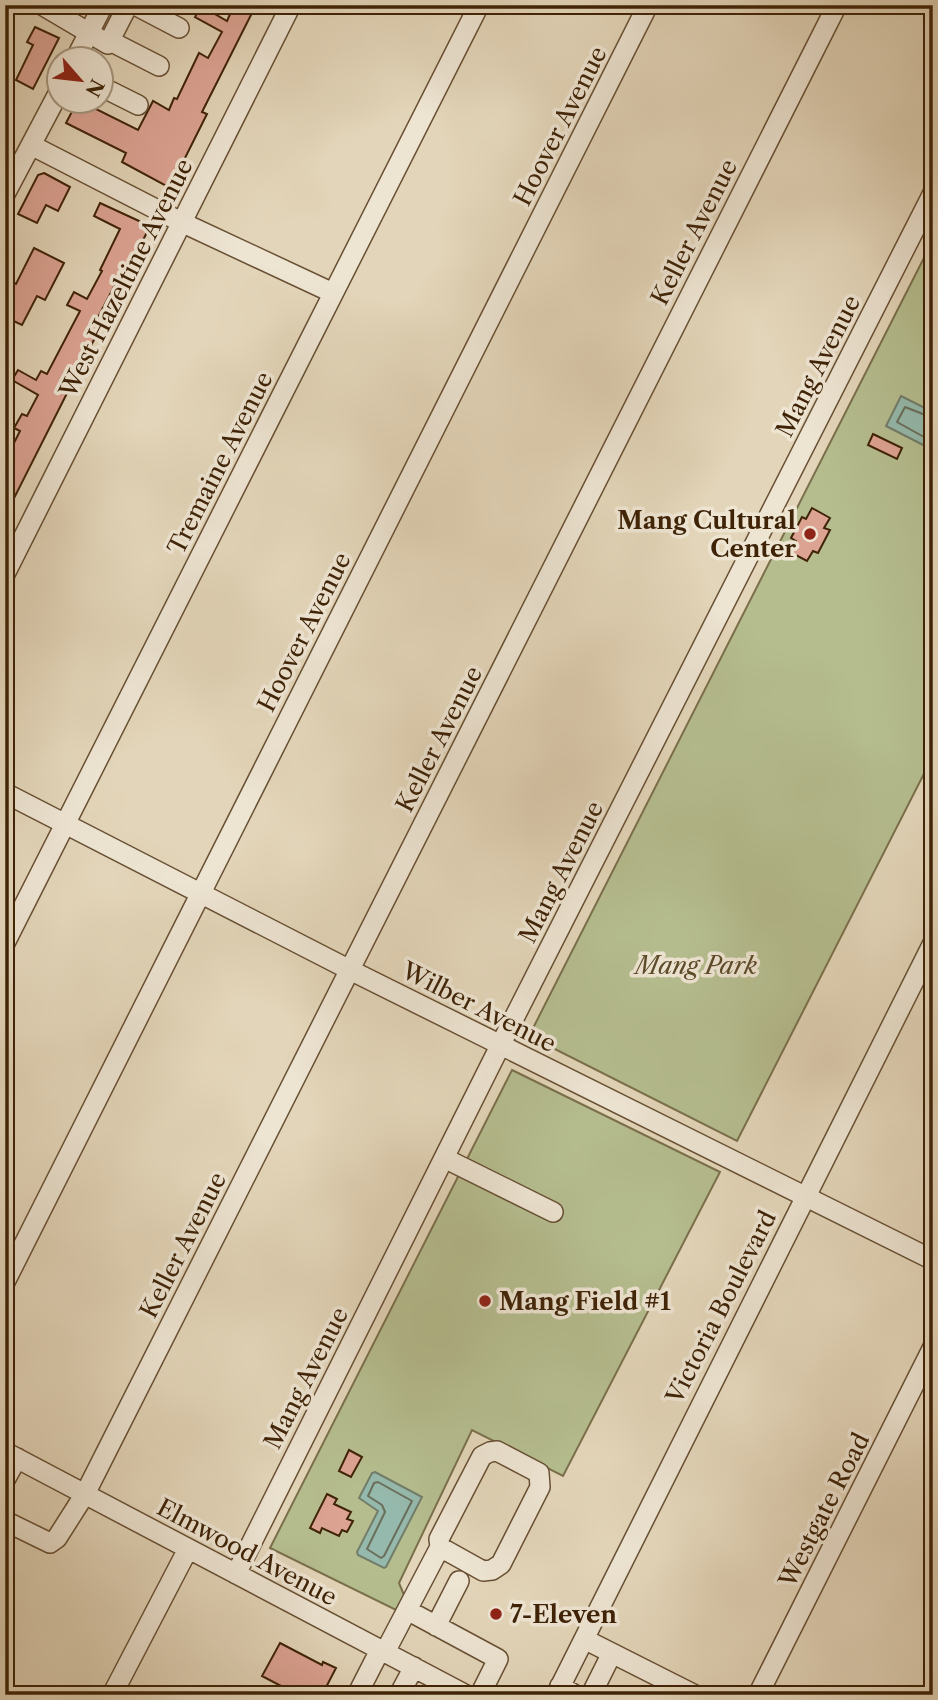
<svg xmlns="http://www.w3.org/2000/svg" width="938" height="1700" viewBox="0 0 938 1700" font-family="'Libre Caslon Text',serif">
	<rect width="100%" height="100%" fill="#e3d5b9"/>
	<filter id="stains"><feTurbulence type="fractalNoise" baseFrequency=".00286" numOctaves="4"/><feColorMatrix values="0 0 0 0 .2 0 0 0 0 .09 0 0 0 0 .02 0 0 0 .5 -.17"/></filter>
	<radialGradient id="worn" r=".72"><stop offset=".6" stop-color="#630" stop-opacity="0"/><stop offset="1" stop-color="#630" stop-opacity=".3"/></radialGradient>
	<path fill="#b5bd8f" stroke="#7a704b" stroke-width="2" d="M933 240V756L737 1141 529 1036Z
		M512 1070 720 1172 563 1476 472 1430 399 1583 404 1595 396 1610 270 1548Z"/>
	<path fill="#95b9ac" stroke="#737d6a" stroke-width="2" d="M901 396 933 412V450L886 426Z
		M375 1472 422 1497 386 1567 384 1568 358 1555 357 1552 378 1511 359 1498 372 1473Z"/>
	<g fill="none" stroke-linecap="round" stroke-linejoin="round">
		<path stroke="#6a6e5a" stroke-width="2" d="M933 418 905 407 897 422 933 442
			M378 1482 412 1501 384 1556 381 1558 367 1549 385 1512 382 1505 368 1496 374 1483Z"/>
	</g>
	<path fill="#dca393" stroke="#3f2307" stroke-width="2" d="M234 5H256L202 112 207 114 170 188 122 162 126 153 66 123 77 102H82L138 130 153 101 169 110 174 98 177 99 199 53 208 58 222 32 195 17 201 6 227 21Z
		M35 27 59 38 33 89 16 80 33 45 27 42Z
		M44 173 70 187 58 211 46 205 37 223 18 214 38 175Z
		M100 203 150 226 123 281 118 279 96 321 102 324 5 516V461L20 431 14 428 22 414 27 416 38 395 12 380 18 370 36 380 41 371 47 374 80 311 67 305 74 292 87 299 102 271 100 270 120 229 94 216Z
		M34 248 64 263 45 300 37 296 22 325 5 317V278L16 284Z
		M873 434 902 448 897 459 868 445Z
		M812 508 830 518 824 528 830 530 818 553 813 551 807 561 790 552 796 541 791 538 802 517 806 519Z
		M349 1450 362 1457 351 1477 339 1471Z
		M327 1494 337 1499 334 1504 351 1512 347 1519 353 1521 347 1532 342 1530 339 1536 322 1528 320 1533 310 1528Z
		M280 1643 322 1665 323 1662 336 1668 322 1695H298L262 1676Z"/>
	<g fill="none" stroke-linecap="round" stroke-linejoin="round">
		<defs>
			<path id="minor" d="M42 5 108 44 128 5
				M135 5 179 28
				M110 41 159 66
				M75 60 103 5
				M102 87 138 105
				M31 145 181 222 333 293
				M5 194 60 90
				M5 574 291 5
				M5 793 350 970 933 1260
				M5 943 479 5
				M444 1158 553 1212
				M5 1282 648 5
				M5 1452 466 1695
				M5 1480 17 1458
				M5 1521 50 1543 57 1538 85 1494 837 5
				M236 1574 509 1028 933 193
				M407 1610 498 1659 480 1695
				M436 1626 459 1581
				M584 1639 695 1695
				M385 1652 440 1547 483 1571 492 1570 501 1564 540 1487 539 1473 497 1451 490 1452 482 1456 439 1539 440 1547
				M560 1686 575 1695
				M112 1695 188 1549
				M357 1695 380 1650
				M399 1695 414 1667
				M556 1695 933 943
				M591 1695 612 1653
				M758 1695 933 1347"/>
		</defs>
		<use href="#minor" stroke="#685034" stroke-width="22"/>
		<use href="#minor" stroke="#ede4d2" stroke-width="19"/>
	</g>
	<g fill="#8f2418" stroke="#ede4d2" stroke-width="2.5">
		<circle cx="810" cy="534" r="7"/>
		<circle cx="485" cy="1301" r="7"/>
		<circle cx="496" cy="1614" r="7"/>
	</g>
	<g text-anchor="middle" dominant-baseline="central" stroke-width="7" stroke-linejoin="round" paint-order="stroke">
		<g font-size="24" fill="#3f2307" stroke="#ede4d2">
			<text transform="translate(560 126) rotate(-63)">Hoover Avenue</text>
			<text transform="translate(694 232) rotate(-63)">Keller Avenue</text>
			<text transform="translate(126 278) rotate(-63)">West Hazeltine Avenue</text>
			<text transform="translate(818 366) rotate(-63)">Mang Avenue</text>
			<text transform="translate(220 463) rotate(-63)">Tremaine Avenue</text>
			<text transform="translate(304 632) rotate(-63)">Hoover Avenue</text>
			<text transform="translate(439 739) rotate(-63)">Keller Avenue</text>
			<text transform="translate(561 872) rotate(-63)">Mang Avenue</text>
			<text transform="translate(479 1007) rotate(27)">Wilber Avenue</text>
			<text transform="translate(183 1245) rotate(-63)">Keller Avenue</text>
			<text transform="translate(721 1307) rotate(-63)">Victoria Boulevard</text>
			<text transform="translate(306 1378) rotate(-63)">Mang Avenue</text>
			<text transform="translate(824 1510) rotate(-63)">Westgate Road</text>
			<text transform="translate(247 1552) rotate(28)">Elmwood Avenue</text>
		</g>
		<g font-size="24" font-weight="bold" fill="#3f2307" stroke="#ede4d2" text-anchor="start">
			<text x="796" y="520" text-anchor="end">Mang Cultural<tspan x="796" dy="28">Center</tspan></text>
			<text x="499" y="1301">Mang Field #1</text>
			<text x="510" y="1614">7-Eleven</text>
		</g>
		<g font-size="24" font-style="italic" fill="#5c4a29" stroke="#ede4d2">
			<text x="696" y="965">Mang Park</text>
		</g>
	</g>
	<rect width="938" height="1700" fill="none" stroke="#e3d5b9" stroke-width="28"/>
	<rect x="7" y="7" width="924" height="1686" fill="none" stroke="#3f2307" stroke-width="3.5"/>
	<rect x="14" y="14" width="910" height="1672" fill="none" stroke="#3f2307" stroke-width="2"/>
	<g transform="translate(80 80) rotate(118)"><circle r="33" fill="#ede4d2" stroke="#a79781" stroke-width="2"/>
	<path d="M0-5L12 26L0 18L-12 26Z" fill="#8f2418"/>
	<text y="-10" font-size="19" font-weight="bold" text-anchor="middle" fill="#3f2307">N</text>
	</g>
	<rect width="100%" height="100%" filter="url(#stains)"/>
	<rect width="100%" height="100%" fill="url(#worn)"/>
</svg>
